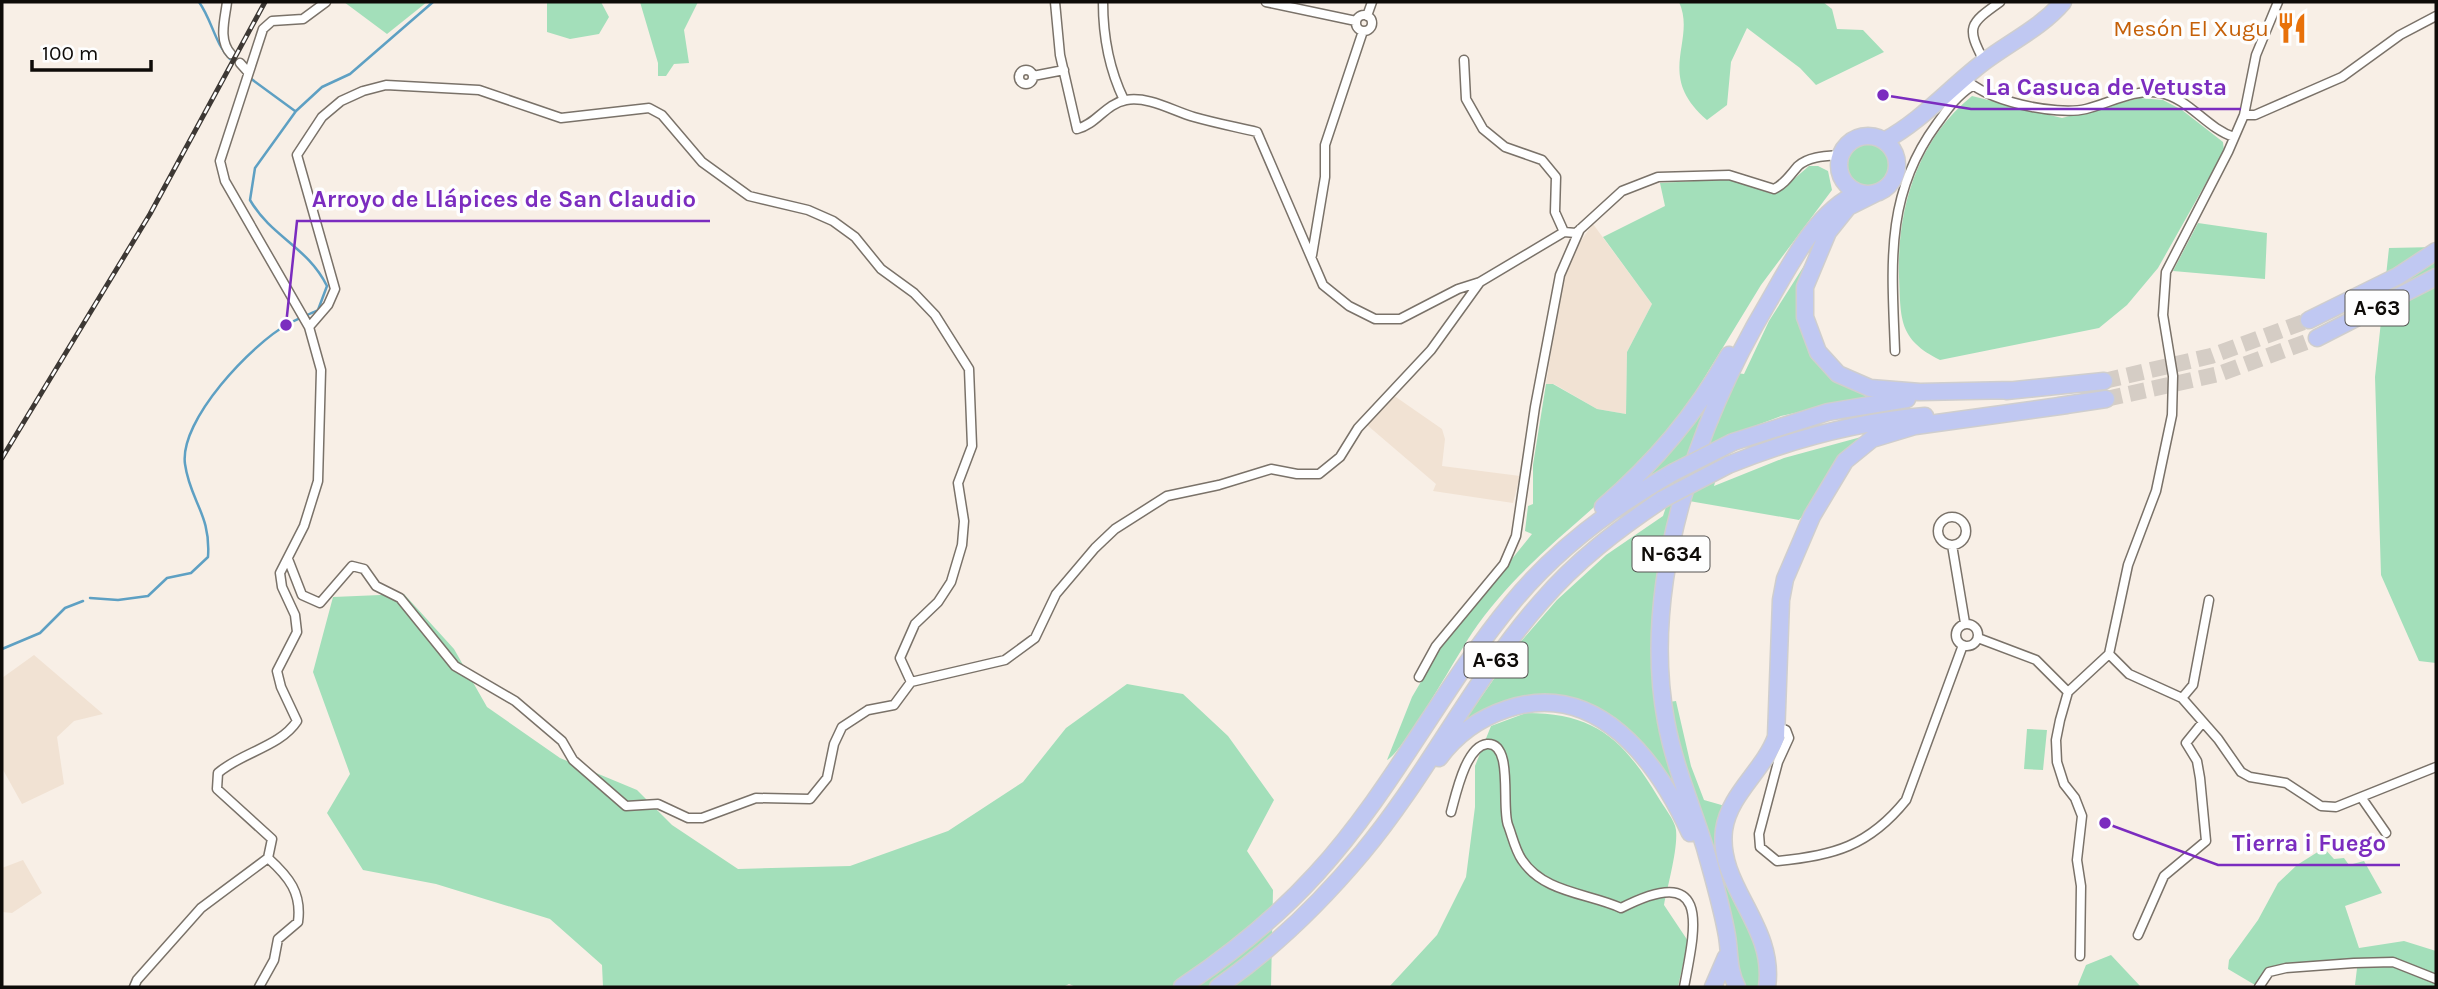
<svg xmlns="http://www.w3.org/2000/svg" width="2438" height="989" viewBox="0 0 2438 989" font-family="Karla,sans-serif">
	<rect width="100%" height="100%" fill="#f8efe6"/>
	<path fill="#f1e2d3" d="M1593 224 1652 304 1627 352 1626 414 1597 409 1554 384H1546L1563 275 1577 246Z
		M1393 395 1442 429 1445 439 1442 466 1520 476 1513 503 1433 491 1436 484 1367 425Z
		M34 655 103 714 74 721 57 737 64 784 22 804 2 768V678Z
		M23 860 42 893 12 913 2 912V868Z"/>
	<path fill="#a3dfba" d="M344 2H427L387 34Z
		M547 2H601L609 17 599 34 570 39 547 32Z
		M640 2H698L684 30 689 63 674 64 666 76H658V63Z
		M1679 2H1823L1832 9 1837 29 1863 30 1884 52 1816 85 1800 68 1747 28 1731 62 1727 105 1707 120C1654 75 1697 41 1679 2Z
		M1972 96 2062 118 2140 98 2163 100 2182 110 2223 142 2224 151 2158 268 2127 305 2099 328 1940 360C1898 339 1901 319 1899 277 1897 209 1917 140 1972 96Z
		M1844 166a23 23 0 1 1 46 0a23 23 0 1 1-46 0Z
		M1809 166H1818L1828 171 1832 190 1761 285 1678 421C1617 501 1529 548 1472 633 1458 654 1402 754 1387 760L1412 697 1443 644 1532 534 1525 531 1528 506 1533 504V465L1546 384H1553L1597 409 1626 414 1627 352 1652 304 1603 237 1665 206 1660 183 1730 179 1772 194 1780 191Z
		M2198 223 2267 233 2265 279 2173 271Z
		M2436 247V663L2419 661 2381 575 2375 377 2389 248Z
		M1814 250 1799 300 1843 384 1873 396 1781 416 1728 436 1714 486 1784 458 1872 434 1799 520 1689 501 1707 445 1737 373 1744 374 1769 321Z
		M1710 395 1711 401 1688 454 1674 508 1656 613 1686 813 1655 765 1557 699 1458 730 1517 646 1557 600 1606 555 1663 516 1682 459 1637 486Z
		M404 594 454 649 487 707 560 758 637 790 672 825 738 869 850 866 948 831 1023 782 1066 728 1127 684 1183 694 1228 736 1274 800 1247 851 1273 890 1271 987H1076L1069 984 1063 987H603L602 965 550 919 436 884 363 870 327 813 350 774 313 672 333 597Z
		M1676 701 1691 766 1704 800 1725 806 1720 818 1745 913 1761 960V987H1743L1669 702Z
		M1526 713C1595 713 1623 739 1658 797 1663 806 1675 820 1676 830 1678 849 1668 884 1664 905L1688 941 1678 987H1389L1437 935 1466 877 1475 807V766L1491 726Z
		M2027 729 2047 730 2043 770 2024 769Z
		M2324 848 2334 859 2344 858 2349 865 2364 861 2382 893 2345 906 2359 948 2404 941 2436 951V987L2355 985 2358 960 2273 966 2255 985 2228 969 2229 960 2258 920 2278 883 2297 865Z
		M2111 955 2141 987H2077L2086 965Z"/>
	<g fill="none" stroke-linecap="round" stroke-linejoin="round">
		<path stroke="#5ea0c3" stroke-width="2.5" d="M199 2C212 20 215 44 230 59
			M250 78 295 111
			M90 598 118 600 148 596 167 578 191 573 208 557C211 514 190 501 185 464 179 420 252 344 288 324 297 319 308 315 318 310L327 286C307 246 272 238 250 200L255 168 296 111 322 87 350 74 433 2
			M2 649 40 633 65 608 83 601"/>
		<path stroke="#d5cdc5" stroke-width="16" stroke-dasharray="16 8" stroke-linecap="butt" d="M2104 381 2211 356 2309 320
			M2106 399 2219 374 2317 338"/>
		<defs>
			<path id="street" d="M227 2C225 19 218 40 231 54
				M1055 2 1060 55 1077 129C1097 124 1105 104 1126 100 1149 96 1173 111 1194 117 1215 123 1236 127 1257 132L1323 285 1349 306 1375 319H1400L1458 289 1480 282
				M1103 2C1103 37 1109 69 1124 100
				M1266 2 1356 21
				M1356 23a8 8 0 1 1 16 0a8 8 0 1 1-16 0Z
				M1367 16 1372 2
				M1464 60 1466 99 1483 129 1505 147 1542 160 1556 177 1555 212 1564 232 1576 233 1622 191 1658 177 1729 175 1774 189C1785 184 1790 175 1798 166 1809 156 1826 156 1841 155
				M1984 61C1966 27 1969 24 2000 2
				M240 63 248 72
				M1019 77a7 7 0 1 1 14 0a7 7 0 1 1-14 0Z
				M1033 76 1064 70
				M1964 77C1984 101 2056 116 2086 109 2110 103 2135 88 2160 93 2189 98 2206 128 2234 137
				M2244 115H2255L2342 77 2400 35 2436 16
				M1312 255 1325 177V145L1363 31
				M309 327 328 305 335 289 297 155 322 117 341 101 363 91 386 85 479 90 561 118 649 108 662 115 702 162 749 196 808 210 833 221 855 237 881 269 914 293 935 315 969 369 972 446 958 483 964 521 962 545 951 582 938 602 915 624 900 658 911 682
				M1895 351C1892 268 1884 196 1936 125 1947 110 1956 96 1972 86
				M1938 531a14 14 0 1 1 28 0a14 14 0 1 1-28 0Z
				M1952 545 1965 623
				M288 559 302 595 320 603 352 566 364 569 376 586 400 598 455 666 515 701 562 741 573 760 626 806 658 804 688 818H702L756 798 810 799 827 778 834 744 842 727 868 710 894 705 911 682 1005 660 1035 638 1056 594 1095 548 1115 529 1167 496 1219 485 1271 469 1297 474H1319L1340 457 1358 428 1431 350 1480 282 1564 232
				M1956 635a11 11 0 1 1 22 0a11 11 0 1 1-22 0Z
				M1978 638 2036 660 2068 692
				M2109 654 2129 674 2182 698 2218 739 2241 772 2250 777 2286 783 2321 806 2336 807 2436 767
				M1419 677 1436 646 1504 564 1516 536 1535 407 1560 275 1580 229
				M2182 698 2193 685 2209 600
				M1777 727 1786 730 1789 738 1778 762 1759 834 1760 847 1777 861C1833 856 1869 846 1906 800L1963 645
				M2361 797 2386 833
				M1451 812C1456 794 1466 746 1487 744 1514 742 1501 807 1508 825 1512 835 1515 850 1522 860 1544 893 1588 893 1621 908 1711 862 1696 925 1684 987
				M2138 935 2164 876 2206 841 2200 778 2197 761 2186 743 2203 722
				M2080 956 2081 886 2077 860 2082 816 2075 798 2064 784 2057 762 2056 740 2060 720 2068 692 2109 654 2128 565 2156 491 2172 415 2173 376 2163 315 2166 272 2228 152 2244 115 2256 55 2278 2
				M134 987 137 980 201 908 268 858 272 839 217 789 218 773C242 752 280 747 297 721L281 687 277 671 297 632 295 615 282 587 280 573 304 526 318 481 321 370 309 327 225 181 220 161 263 29 272 21 303 19 326 2
				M259 987 274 960 278 939 298 922C302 893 289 877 268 858
				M2259 987 2269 972 2286 968 2354 963 2393 962 2436 979"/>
			<path id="highway" d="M1839 165a29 29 0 1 1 58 0a29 29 0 1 1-58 0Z
				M1884 141C1920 122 1949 89 1981 64 2008 43 2041 28 2063 2
				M1876 193 1848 207 1828 232 1805 287V317L1818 352 1838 374 1870 388 1920 392 2015 390
				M2309 320 2398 276 2436 251
				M2317 338 2436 277
				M2006 391 2104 381
				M2059 406 2106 399
				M1733 442 1828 412 1907 399
				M1728 465C1792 439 1855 422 1925 416
				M1603 507C1655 462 1695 415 1729 355
				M1439 758C1456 735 1480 718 1507 709 1597 679 1657 761 1690 833
				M1182 987C1231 954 1276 918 1316 874 1392 791 1441 689 1512 603 1556 549 1613 507 1672 473
				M1218 987C1272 950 1320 903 1362 853 1428 774 1473 679 1541 602 1576 561 1618 529 1663 499
				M1713 987 1726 957
				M1737 987C1728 970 1730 954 1727 936 1722 907 1713 877 1705 848 1692 806 1674 765 1666 721 1640 582 1698 420 1769 301 1791 263 1817 211 1858 193
				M1767 987C1776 925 1717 887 1724 830 1729 794 1764 770 1776 737L1781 600 1785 579 1812 516 1845 461 1872 439 1915 426 2067 405"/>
		</defs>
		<use href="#street" stroke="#7a7269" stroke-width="11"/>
		<use href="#highway" stroke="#cfcece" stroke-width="19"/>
		<use href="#street" stroke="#fff" stroke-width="8"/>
		<use href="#highway" stroke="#c0c8f2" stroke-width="16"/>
		<defs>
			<path id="rail" d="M2 458 150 214 265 2"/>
		</defs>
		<use href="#rail" stroke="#3d3834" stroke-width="5"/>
		<use href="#rail" stroke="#fefefe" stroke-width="2.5" stroke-dasharray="8" stroke-linecap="butt"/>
		<defs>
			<path id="highway-bridge" d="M1672 473 1733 442
				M1663 499 1728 465"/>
		</defs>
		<use href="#highway-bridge" stroke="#cfcece" stroke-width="19" stroke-linecap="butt"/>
		<use href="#highway-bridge" stroke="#c0c8f2" stroke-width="16"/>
	</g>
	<defs>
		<symbol id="restaurant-bare" viewBox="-9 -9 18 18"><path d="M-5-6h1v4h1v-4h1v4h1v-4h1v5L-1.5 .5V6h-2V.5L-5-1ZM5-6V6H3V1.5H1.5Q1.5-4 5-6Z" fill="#e8710a" stroke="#fefefe" stroke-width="2.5" paint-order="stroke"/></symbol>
	</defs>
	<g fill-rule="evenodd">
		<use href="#restaurant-bare" x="2270" y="6" width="44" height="44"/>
	</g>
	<g text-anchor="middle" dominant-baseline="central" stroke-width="7" stroke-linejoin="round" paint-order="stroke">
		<g fill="#fefefe" stroke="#565452" stroke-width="2">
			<rect x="2345.5" y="290.5" width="63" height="35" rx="5"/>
			<rect x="1632.5" y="536.5" width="77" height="35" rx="5"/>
			<rect x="1464.5" y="642.5" width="63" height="35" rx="5"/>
		</g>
		<g font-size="21" font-weight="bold" fill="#0e0b08">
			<text x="2377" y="308">A-63</text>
			<text x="1671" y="554">N-634</text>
			<text x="1496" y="660">A-63</text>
		</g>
		<g font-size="23" fill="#c56008" stroke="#fefefe" text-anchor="end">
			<text x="2269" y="28">Mesón El Xugu</text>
		</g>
	</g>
	<path fill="none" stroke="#7b2cbf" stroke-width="2.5" d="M1883 95L1971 109H2241M286 325L297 221H710M2105 823L2218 865H2400"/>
	<g fill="#7b2cbf" stroke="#fefefe" stroke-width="2.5">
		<circle cx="1883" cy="95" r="7"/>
		<circle cx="286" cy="325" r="7"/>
		<circle cx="2105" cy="823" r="7"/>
	</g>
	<g font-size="24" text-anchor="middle" font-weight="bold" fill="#7b2cbf" stroke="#fefefe" stroke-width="7" stroke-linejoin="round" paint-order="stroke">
		<text x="2106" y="95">La Casuca de Vetusta</text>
		<text x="504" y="207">Arroyo de Llápices de San Claudio</text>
		<text x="2309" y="851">Tierra i Fuego</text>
	</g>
	<rect width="2438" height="989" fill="none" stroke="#0e0b08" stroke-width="7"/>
	<path d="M32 60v10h119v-10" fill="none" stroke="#0e0b08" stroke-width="3.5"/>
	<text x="42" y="60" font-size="21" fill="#0e0b08" stroke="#fefefe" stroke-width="5" paint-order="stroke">100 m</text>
</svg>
